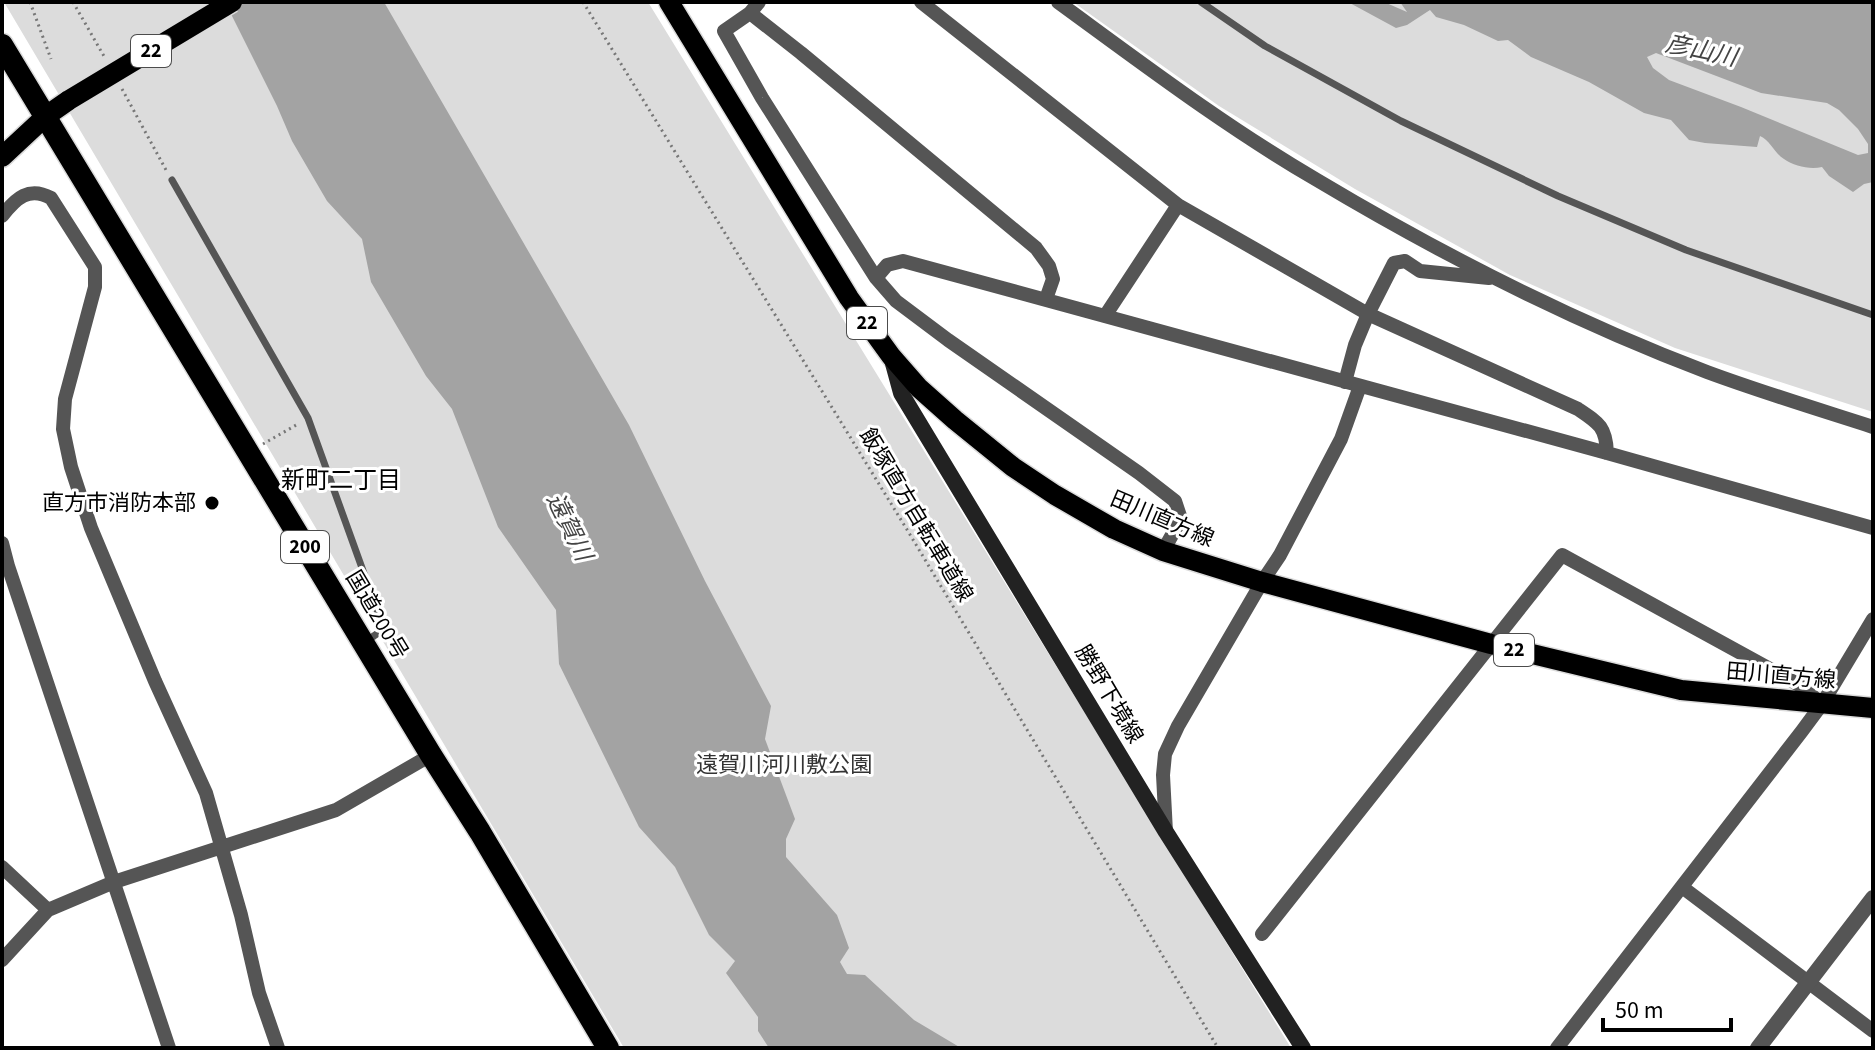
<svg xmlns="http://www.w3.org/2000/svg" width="1875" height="1050" viewBox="0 0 1875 1050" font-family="'Source Sans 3','Noto Sans JP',sans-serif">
	<rect width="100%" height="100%" fill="#fff"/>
	<path fill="#dcdcdc" d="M4 2H648L1291 1048H624Z
		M1073 2H1873V412L1675 348 1510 275 1355 189 1219 106Z"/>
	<path fill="#a3a3a3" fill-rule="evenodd" d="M225 2H384L629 425 705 581 771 706 765 739 795 819 786 839V857L837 915 849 948 840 962 847 974 865 975 914 1020 961 1048H769L758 1031V1017L726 973 735 961 709 935 675 867 639 827 559 664 556 610 498 527 452 409 426 376 371 282 362 239 327 201 292 141 277 106Z
		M1348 2H1384L1407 12 1400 2H1864L1873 4V182L1864 184 1853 192 1829 176 1822 167C1810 170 1794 166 1784 159 1774 153 1771 141 1760 136L1757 147 1705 143 1689 140 1671 120 1644 113 1589 82 1531 57 1508 40 1498 41 1464 25 1436 17 1430 10 1407 25 1396 28ZM1656 53 1761 93 1827 103 1839 110 1858 129 1868 144V153L1858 155 1741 107 1669 80 1653 68 1647 57Z"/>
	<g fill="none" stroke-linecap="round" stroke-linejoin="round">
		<defs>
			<path id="primary" d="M669 2 849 298 891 356 919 388 955 420 1013 467 1055 495 1114 529 1163 551 1262 582 1491 644 1681 690 1873 708
				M2 157 46 116 69 100"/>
			<path id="trunk" d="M2 45 431 755 480 832 608 1048"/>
		</defs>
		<use href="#primary" stroke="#dbdbdb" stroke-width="23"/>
		<use href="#trunk" stroke="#dbdbdb" stroke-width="25"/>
		<path stroke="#777" stroke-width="3" stroke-dasharray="2 4" stroke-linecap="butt" d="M30 2 51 59
			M73 2 105 58
			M583 2 906 528 1218 1048
			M122 89 166 170
			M263 444 298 424"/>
		<path stroke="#555" stroke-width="7" d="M1201 2 1265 46 1401 121 1558 196 1686 250 1873 315
			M172 180 308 418 384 629 365 642"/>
		<path stroke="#555" stroke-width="14" d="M759 2 750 13 801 53 1036 248 1049 266 1053 279 1046 299
			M921 2 1178 205 1368 314 1578 409C1599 423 1606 427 1607 453
			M1058 2C1143 64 1226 127 1317 180 1441 254 1572 321 1707 372 1761 392 1817 409 1873 427
			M750 13 724 31 762 98 876 278 896 301 948 340 1139 473 1175 501 1181 519 1163 551
			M2 216C16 198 29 186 51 198L95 267V287L65 399 63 429 71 467 91 528 155 681 206 793 241 915 259 993 278 1048
			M876 278 887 265 903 261 1607 453 1873 528
			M1105 316 1178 205
			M1345 382 1355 345 1368 314 1394 263 1405 261 1420 271 1489 278
			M2 543 8 566 169 1048
			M1166 832 1163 775 1165 754 1178 726 1262 582 1280 555 1341 439 1360 386
			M2 867 48 910
			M1682 887 1873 1031
			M1262 934 1562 555 1803 687 1821 704
			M2 960 48 910 114 882 336 810 431 755
			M1557 1048 1802 731 1822 704 1873 619"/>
		<path stroke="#555" stroke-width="16" d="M1758 1048 1873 898"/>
		<path stroke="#222" stroke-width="16" d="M892 360 901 393 1166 832 1303 1048"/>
		<use href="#primary" stroke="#000" stroke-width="20"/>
		<use href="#trunk" stroke="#000" stroke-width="22"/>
		<defs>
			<path id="primary-bridge" d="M69 100 232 2"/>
		</defs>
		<use href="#primary-bridge" stroke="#dbdbdb" stroke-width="23" stroke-linecap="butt"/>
		<use href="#primary-bridge" stroke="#000" stroke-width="20"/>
	</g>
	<circle fill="#000" stroke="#fff" stroke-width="3" cx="212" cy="503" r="8"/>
	<g text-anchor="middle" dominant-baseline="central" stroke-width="6" stroke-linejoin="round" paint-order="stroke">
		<g fill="#fff" stroke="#4c4c4c" stroke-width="2">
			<rect x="131" y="35" width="40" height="32" rx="6"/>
			<rect x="847" y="307" width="40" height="32" rx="6"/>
			<rect x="281" y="531" width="48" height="32" rx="6"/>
			<rect x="1494" y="634" width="40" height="32" rx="6"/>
		</g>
		<g font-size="20" font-weight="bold" fill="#000">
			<text x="151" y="51">22</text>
			<text x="867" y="323">22</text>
			<text x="305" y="547">200</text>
			<text x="1514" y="650">22</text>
		</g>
		<g font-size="22" fill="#000" stroke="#fff" text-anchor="end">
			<text x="196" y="503">直方市消防本部</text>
		</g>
		<g font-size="22" fill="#000" stroke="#fff">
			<text transform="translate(916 515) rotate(59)">飯塚直方自転車道線</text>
			<text transform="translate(1162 519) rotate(23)">田川直方線</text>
			<text transform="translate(377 615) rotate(59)">国道200号</text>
			<text transform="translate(1781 676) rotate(5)">田川直方線</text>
			<text transform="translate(1109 694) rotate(59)">勝野下境線</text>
		</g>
		<g font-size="22" fill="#333" stroke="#fff">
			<text x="784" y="765">遠賀川河川敷公園</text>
		</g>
		<g font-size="24" font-style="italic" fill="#444" stroke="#fff">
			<text transform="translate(1701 51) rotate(12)">彦山川</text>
			<text transform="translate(569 527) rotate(64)">遠賀川</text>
		</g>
		<g font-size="24" fill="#000" stroke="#fff">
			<text x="341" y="480">新町二丁目</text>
		</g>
	</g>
	<rect width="1875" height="1050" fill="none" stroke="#000000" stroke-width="8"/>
	<path d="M1603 1018v12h128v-12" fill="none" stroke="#000000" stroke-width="4"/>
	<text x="1615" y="1018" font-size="24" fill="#000000" stroke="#ffffff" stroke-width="6" paint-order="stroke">50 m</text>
</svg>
